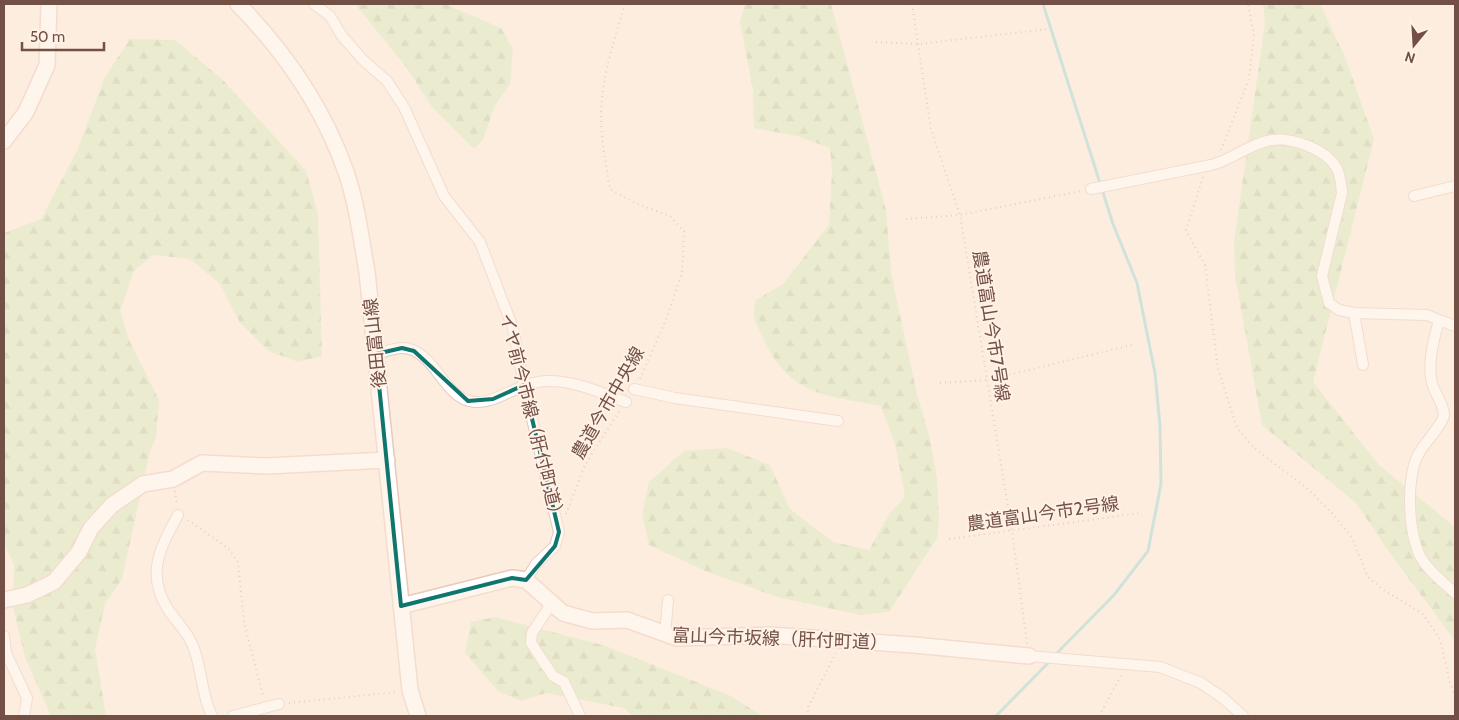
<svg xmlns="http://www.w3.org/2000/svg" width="1459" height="720" viewBox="0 0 1459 720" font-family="Cabin,'Noto Sans JP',sans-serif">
	<defs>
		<pattern id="forest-firs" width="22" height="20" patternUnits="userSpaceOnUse" patternTransform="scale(1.25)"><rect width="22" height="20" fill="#d6eabd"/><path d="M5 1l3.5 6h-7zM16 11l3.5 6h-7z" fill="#bbcaa4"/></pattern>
	</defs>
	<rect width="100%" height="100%" fill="#fdedde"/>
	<path fill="url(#forest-firs)" d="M355 4H445L501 28 513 49 510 84 494 107 483 140 474 149 432 107 407 68Z
		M745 4H831L886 210 891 273 917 394 930 439 937 479 939 520 937 538 889 612 861 615 777 597 708 572 649 545 642 514 649 482 684 451 727 448 770 465 790 509 833 542 869 550 890 513 905 497 896 448 881 406C826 395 791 397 764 340 756 322 751 320 756 300L783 284 829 225 832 171 830 148 797 136 754 128 753 90 740 22Z
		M1263 4H1320L1345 57 1374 139 1313 382 1379 465 1455 527V641L1390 553 1356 503 1262 425 1235 276 1234 242 1265 23Z
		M130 39 175 40 223 80 306 171 318 214 322 356 298 362 269 351 240 323 220 284 190 259 153 255 134 271 120 311 129 340 159 400 156 438 150 451 122 579 105 604 95 649 106 716H51L25 657 13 607 14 564 4 544V233L41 219 77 151 105 77Z
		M495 617 606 646 731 696 762 716H632L624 708 546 693 521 701 498 691 465 653 471 622Z"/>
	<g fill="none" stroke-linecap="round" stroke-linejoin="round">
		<path stroke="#99d7d8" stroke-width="3" d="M1043 4 1113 224 1137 283 1155 373 1160 426 1161 484 1148 551 1114 595 1055 655
			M996 716 1051 660"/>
		<defs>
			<path id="street" d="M314 4 330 16 342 36 363 60 387 81 404 107 444 196 480 242 513 328 524 385 559 532 555 546 536 564 526 580
				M1091 189C1131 181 1171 173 1211 165 1232 160 1250 143 1272 140 1292 137 1325 149 1336 167 1341 175 1341 184 1342 193L1322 276 1329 303 1339 310 1354 313 1427 315 1439 320C1434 339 1427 363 1432 383 1435 394 1444 405 1444 415 1444 422 1424 444 1419 453 1406 477 1408 528 1419 554 1427 570 1442 581 1455 593
				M1414 196 1455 186
				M1354 313 1363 365
				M1439 320 1455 326
				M376 354C384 352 394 348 402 348 433 348 442 394 469 401 492 407 515 385 538 382 567 377 599 392 626 402
				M634 389 675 398 838 421
				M178 515C160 548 145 575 169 611 177 622 188 633 193 646 202 668 201 694 212 716
				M551 604 532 633 531 643 553 676 564 682 580 716
				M665 635 668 600
				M4 636 6 653 27 698 24 716
				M1029 656 1160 667 1201 683 1223 698 1243 716
				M233 716 279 704"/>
			<path id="secondary" d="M238 4C284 51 324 109 346 172 357 204 361 238 367 272L410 690 418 716
				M4 141 26 112 47 65 49 4
				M4 600 27 595 54 582 79 552 91 528 112 505 143 484 173 479 202 463 266 466 387 460
				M401 606 512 578 526 580 563 613 592 621 627 620 677 638 769 635 914 645 1029 656"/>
		</defs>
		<use href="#street" stroke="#e3c9be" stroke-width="12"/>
		<use href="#secondary" stroke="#e8c9ba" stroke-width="18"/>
		<path stroke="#d7a899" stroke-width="2" stroke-dasharray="1 4" stroke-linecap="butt" d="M625 4C614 40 600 83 601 120 602 144 606 166 610 189L635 203 670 216 684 231 682 273 665 322 639 381
			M912 4 931 130 960 215 1012 531 1027 644
			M876 42 919 44 1049 29
			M1221 150 1249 79 1254 35 1248 4
			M1203 177 1186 230 1205 265 1218 369 1237 428 1254 448 1309 490 1333 514 1352 538 1368 577 1382 589 1423 614 1440 639 1450 683 1455 695
			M906 219 960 215 1081 191
			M940 383 987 380 1132 345
			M175 491 177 504
			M566 514 585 465 620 410
			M188 520 228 548 238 562 244 622 263 696
			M949 539 1141 513
			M289 703 398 692
			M810 716 807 709 836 653
			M1099 716 1122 674"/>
		<use href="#street" stroke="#fff" stroke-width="10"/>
		<use href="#secondary" stroke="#fff" stroke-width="15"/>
	</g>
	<path d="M0 0H1459V720H0ZM402 348 414 351 468 401 493 399 524 385 559 532 555 546 526 580 512 578 401 606 376 354Z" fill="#fdedde" fill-opacity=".55" fill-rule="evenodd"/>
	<path fill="none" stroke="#0f766e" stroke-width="4" stroke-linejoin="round" d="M402 348 414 351 468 401 493 399 524 385 559 532 555 546 526 580 512 578 401 606 376 354Z"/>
	<g text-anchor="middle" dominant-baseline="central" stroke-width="4" stroke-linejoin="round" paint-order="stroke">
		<g font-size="18" fill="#735046" stroke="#fff1e5">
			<text transform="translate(991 326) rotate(81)">農道富山今市7号線</text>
			<text transform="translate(375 343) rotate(-96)">後田富山線</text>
			<text transform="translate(608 403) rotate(-60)">農道今市中央線</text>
			<text transform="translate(532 418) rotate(76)">イヤ前今市線（肝付町道）</text>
			<text transform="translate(1043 514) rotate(-8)">農道富山今市2号線</text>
			<text transform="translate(780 639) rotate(2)">富山今市坂線（肝付町道）</text>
		</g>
	</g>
	<rect width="1459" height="720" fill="none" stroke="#735046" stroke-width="10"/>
	<g transform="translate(1414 45) rotate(198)" stroke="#fff1e5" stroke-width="4" paint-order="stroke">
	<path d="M0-4L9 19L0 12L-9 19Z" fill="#735046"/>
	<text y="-8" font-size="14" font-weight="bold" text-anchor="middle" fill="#735046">N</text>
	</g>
	<path d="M22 42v8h82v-8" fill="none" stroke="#735046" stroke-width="2.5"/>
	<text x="30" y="42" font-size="15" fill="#735046" stroke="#fff1e5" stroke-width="4" paint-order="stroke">50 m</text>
</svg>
